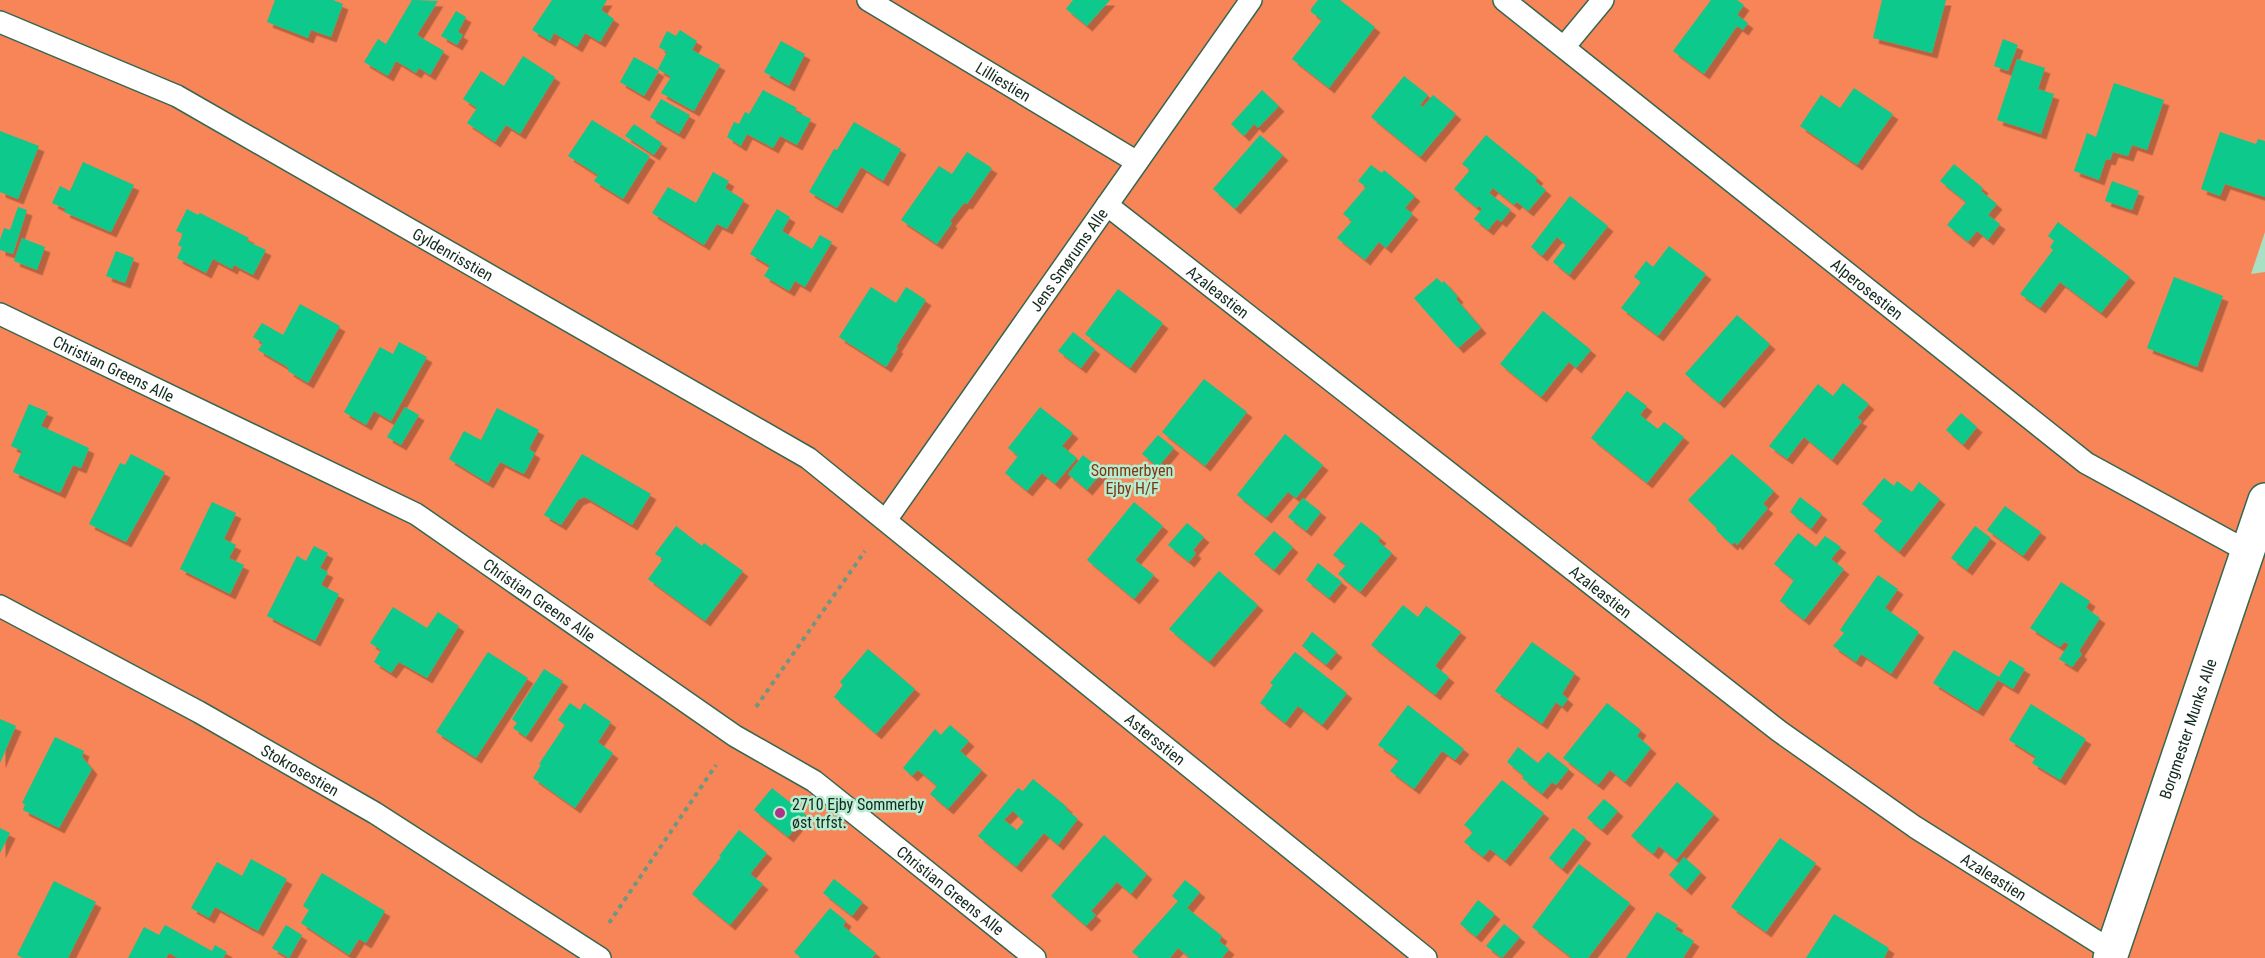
<svg xmlns="http://www.w3.org/2000/svg" width="2265" height="958" viewBox="0 0 2265 958" font-family="'Roboto Condensed',sans-serif">
	<defs>
		<filter id="shadow"><feDropShadow dx="5.5" dy="5.5" stdDeviation="0" flood-color="#0004"/></filter>
	</defs>
	<rect width="100%" height="100%" fill="#a9dfc3"/>
	<path fill="#f88558" d="M0 0H2265V232L2251 274 2265 272V958H0Z"/>
	<path fill="#08ca8c" fill-rule="evenodd" filter="url(#shadow)" d="M275 0H333L343 4 331 37 311 30 308 38 267 22Z
		M412 0 438 1 417 35 444 51 430 75 419 68 416 73 396 61 388 76 364 62 378 39 386 44Z
		M552 0H607L601 10 614 19 600 42 585 33 577 47 554 33 550 41 532 30Z
		M1073 0H1110L1087 26 1066 9Z
		M1318 0H1340L1375 27 1329 88 1292 59 1322 20 1311 12V9Z
		M1711 0H1737L1744 5 1737 15 1748 23 1743 30 1737 26 1704 74 1673 51Z
		M1882 0H1946L1932 53 1873 38Z
		M456 11 466 17 458 32 463 35 457 45 441 36Z
		M680 30 697 41 692 50 720 65 694 111 661 93 671 77 658 69 667 52 659 47 667 31 676 36Z
		M2003 39 2018 45 2008 71 1994 66Z
		M781 41 805 54 789 86 764 72Z
		M523 56 555 77 520 134 506 125 495 142 467 123 477 108 463 99 481 71 504 86Z
		M634 57 659 71 644 96 620 82Z
		M2017 59 2045 68 2038 89 2054 94 2041 134 1997 120Z
		M1404 76 1428 95 1420 105 1423 107 1433 95 1456 114 1420 157 1371 117Z
		M2114 83 2164 100 2147 150 2132 145 2128 156 2113 152 2110 160 2106 159 2099 180 2074 171 2087 133 2096 137Z
		M1854 88 1893 114 1857 165 1800 126 1821 95 1840 108Z
		M763 90 797 108 795 111 811 119 797 145 780 136 773 148 747 134 741 146 727 137 734 122 739 124 745 112 749 114Z
		M1262 90 1279 106 1258 128 1254 124 1244 136 1231 124Z
		M661 99 690 115 679 134 650 117Z
		M592 120 650 156 623 199 594 181 598 175 568 156Z
		M854 122 901 149 883 181 861 167 837 208 809 192 834 149 837 150Z
		M634 124 662 143 654 155 625 136Z
		M0 131 39 146 18 199 0 192Z
		M2220 132 2256 144 2258 139 2265 141V197L2225 184 2220 196 2201 189Z
		M1260 135 1283 155 1235 209 1213 189Z
		M1486 135 1538 178 1535 181 1546 190 1528 211 1517 202 1514 205 1493 188 1489 193 1511 210 1501 222 1497 219 1488 230 1474 219 1482 209 1479 206 1477 208 1454 189 1470 170 1462 164Z
		M967 152 992 168 967 204 964 203 950 221 952 223 937 244 901 220 939 166 952 174Z
		M83 162 134 185 111 232 64 212 66 209 52 203 60 186 70 191Z
		M1954 164 1983 188 1981 191 1997 204 1988 215 2000 224 1988 240 1977 231 1968 242 1947 225 1966 202 1940 181Z
		M1371 165 1382 173 1384 170 1415 196 1405 208 1413 214 1386 248 1379 242 1365 260 1337 238 1352 221 1343 214 1366 187 1358 181Z
		M713 172 729 181 725 188 744 200 727 229 717 224 704 245 652 213 668 187 696 203Z
		M2112 181 2139 191 2132 210 2105 201Z
		M1570 196 1608 226 1569 275 1553 262 1566 245 1557 237 1542 256 1531 247Z
		M18 207 27 210 13 254 0 250V240L4 228 10 230Z
		M187 209 198 215 200 213 249 238 247 241 266 250 253 275 234 265 232 269 213 259 206 273 177 258 182 247 178 245 183 234 176 231Z
		M777 209 790 217 782 231 812 249 820 235 832 242 805 287 795 281 789 291 764 276 770 266 750 254Z
		M2058 222 2130 277 2101 313 2060 282 2040 308 2020 294 2053 250 2050 247 2054 241 2048 236Z
		M22 238 45 247 37 270 14 261Z
		M1669 246 1706 274 1658 336 1621 308 1641 282 1634 277 1646 261 1653 267Z
		M116 251 134 258 125 283 106 276Z
		M2174 277 2223 296 2197 367 2147 348Z
		M1437 278 1442 283 1444 281 1458 297 1456 299 1481 328 1458 348 1414 298Z
		M871 287 896 303 906 287 926 300 896 347 898 348 886 367 839 337Z
		M1118 289 1163 323 1130 368 1085 334Z
		M300 304 340 326 308 383 288 371 289 368 258 350 263 343 253 337 262 323 283 335Z
		M1543 311 1591 350 1576 368 1569 362 1541 397 1500 364Z
		M1737 315 1770 344 1719 403 1685 374Z
		M1073 332 1095 349 1081 368 1058 351Z
		M399 342 427 357 391 421 374 411 366 425 344 412 380 347 393 354Z
		M1204 379 1247 412 1205 466 1162 432Z
		M1843 383 1869 404 1857 418 1862 421 1832 460 1804 437 1787 459 1769 446 1818 384 1833 396Z
		M1627 391 1647 406 1640 415 1658 429 1664 422 1684 437 1647 483 1591 438Z
		M29 404 48 412 41 426 89 448 81 468 73 465 60 493 13 472 22 451 11 446Z
		M405 407 419 415 401 445 387 437Z
		M1040 407 1073 433 1062 446 1077 458 1055 484 1042 473 1027 491 1005 473 1018 456 1008 448Z
		M497 408 539 430 529 449 535 453 524 474 500 462 488 483 449 459 464 431 481 440Z
		M1961 413 1977 427 1963 445 1946 430Z
		M1285 434 1323 465 1296 498 1288 492 1266 518 1237 495Z
		M1158 435 1174 448 1158 467 1142 454Z
		M131 454 165 472 126 542 89 524 120 463 125 465Z
		M582 454 651 494 632 525 585 497 578 500 561 525 544 515Z
		M1732 454 1774 491 1763 504 1768 508 1737 545 1735 542 1732 545 1716 530 1717 528 1688 500Z
		M1083 455 1103 471 1087 490 1068 474Z
		M1884 478 1894 486 1897 481 1912 492 1919 482 1940 499 1899 552 1874 531 1883 520 1862 504Z
		M1800 497 1822 514 1811 529 1790 512Z
		M1303 498 1321 512 1306 531 1288 517Z
		M212 502 236 513 224 539 236 545 229 558 244 565 230 594 180 569Z
		M1134 502 1163 526 1135 560 1154 575 1134 599 1087 560Z
		M2005 506 2041 532 2023 556 1987 530Z
		M1361 522 1381 538 1378 541 1392 553 1360 592 1338 574 1346 565 1333 555Z
		M1187 523 1204 537 1193 550 1196 553 1189 562 1168 545Z
		M676 526 702 546 704 543 743 571 705 621 648 579 663 559 655 554Z
		M1975 526 1991 538 1967 570 1951 558Z
		M1274 531 1293 547 1274 570 1254 554Z
		M1798 533 1816 547 1825 536 1841 547 1831 559 1844 569 1804 620 1780 601 1794 580 1774 564Z
		M314 546 328 553 320 568 328 572 321 585 339 594 315 641 267 616 297 556 306 561Z
		M1318 563 1342 582 1329 598 1306 580Z
		M1219 571 1258 605 1209 662 1169 629Z
		M1878 575 1898 589 1885 608 1919 632 1891 674 1861 654 1856 662 1833 646 1844 633 1840 630Z
		M2061 582 2090 601 2086 608 2100 618 2079 651 2082 654 2072 667 2059 659 2069 644 2064 642 2060 647 2030 628Z
		M1403 605 1418 617 1426 606 1461 632 1435 666 1449 677 1435 695 1371 645Z
		M393 607 427 628 438 612 459 626 427 678 399 662 391 673 374 662 381 650 370 643Z
		M1312 632 1337 652 1326 665 1302 646Z
		M1532 642 1575 673 1562 694 1568 699 1562 707 1556 702 1542 724 1495 691Z
		M868 649 915 689 876 734 834 697 843 685 840 682Z
		M1954 650 1999 677 2010 660 2025 669 2013 689 1998 680 1978 711 1933 683Z
		M488 652 528 678 476 758 436 732Z
		M1295 652 1347 693 1322 725 1298 706 1285 723 1260 703 1273 685 1270 683Z
		M544 669 563 681 526 737 513 728 517 723 512 719Z
		M570 703 580 710 584 703 611 722 598 742 613 753 575 808 533 778 541 765 539 764 565 725 558 720Z
		M1607 703 1641 730 1637 736 1651 748 1625 782 1610 770 1598 785 1563 758Z
		M2031 704 2086 739 2060 780 2032 763 2036 757 2009 740Z
		M1408 705 1464 749 1455 760 1442 751 1414 789 1390 771 1399 760 1378 745Z
		M0 719 16 726 0 763Z
		M950 725 969 741 960 751 982 770 948 809 930 794 937 786 918 770 912 776 903 768 935 729 941 735Z
		M55 737 84 751 82 757 92 769 59 828 23 810 25 804 22 803Z
		M1518 747 1538 763 1548 752 1569 769 1556 785 1552 782 1542 794 1522 778 1524 776 1507 762Z
		M1033 779 1067 807 1066 809 1078 819 1058 845 1044 833 1016 867 978 836 1018 788 1023 791ZM1013 811 1024 822 1017 830 1004 820Z
		M1502 780 1544 813 1505 861 1490 849 1483 857 1464 842 1473 832 1464 825Z
		M1677 782 1714 814 1676 860 1659 846 1653 854 1631 836Z
		M772 788 806 815 788 837 754 810Z
		M1604 799 1618 811 1602 830 1587 818Z
		M0 828 10 833 0 853Z
		M1573 828 1586 838 1562 869 1549 858Z
		M739 830 767 853 750 874 763 884 730 925 692 894 721 857 719 856Z
		M1104 835 1147 874 1131 894 1117 882 1091 911 1096 915 1086 926 1051 896Z
		M1780 838 1816 863 1766 932 1731 907Z
		M1684 857 1701 872 1686 890 1669 875Z
		M251 859 287 879 258 931 215 907 209 918 191 908 217 862 242 876Z
		M1579 864 1630 903 1588 958H1572L1532 927Z
		M322 873 385 911 366 943 359 939 349 955 301 923 309 910 303 906Z
		M834 879 863 902 852 916 823 893Z
		M1185 880 1200 892 1187 908 1222 936 1219 941 1229 949 1222 958H1190L1178 948 1170 958H1140L1132 952 1178 901 1172 896Z
		M54 881 96 902 68 958H23L17 955Z
		M1478 900 1495 914 1476 937 1460 924Z
		M830 908 846 921 843 926 876 953 872 958H801L794 952Z
		M1657 912 1678 925 1675 929 1694 941 1683 958H1626Z
		M1834 914 1889 948 1884 958H1806Z
		M1504 924 1520 937 1502 958 1486 946Z
		M165 925 212 951 215 945 227 952 223 958H178L169 953 166 958H128L144 927 159 935Z
		M286 925 302 935 289 958 272 948Z"/>
	<g fill="none" stroke-linecap="round" stroke-linejoin="round">
		<defs>
			<g id="lane">
				<path id="s1" d="M868 0 1137 162"/>
				<path id="s2" d="M1504 0 2086 463 2247 551"/>
				<path id="s3" d="M0 22 177 96 808 458 1426 958"/>
				<path d="M1564 47 1603 0"/>
				<path id="s4" d="M1107 205 1779 731 1915 827 2112 951"/>
				<path id="s5" d="M0 314 416 514 735 736 814 781 1035 958"/>
				<path id="s6" d="M886 520 1251 0"/>
				<path id="s7" d="M0 606 199 712 375 813 600 958"/>
			</g>
			<g id="street">
				<path id="s8" d="M2110 958 2265 500"/>
			</g>
		</defs>
		<use href="#lane" stroke="#356750" stroke-width="24"/>
		<use href="#street" stroke="#356750" stroke-width="36"/>
		<path stroke="#6e9782" stroke-width="4" stroke-dasharray="4.5 4.5" stroke-linecap="butt" d="M756 707 865 551
			M609 923 716 765"/>
		<use href="#lane" stroke="#fff" stroke-width="21"/>
		<use href="#street" stroke="#fff" stroke-width="33"/>
	</g>
	<circle fill="#ad3589" stroke="#b6ecd0" stroke-width="2" cx="780" cy="813" r="6"/>
	<g text-anchor="middle" dominant-baseline="central" stroke-width="5" stroke-linejoin="round" paint-order="stroke">
		<g font-size="16" fill="#13291e" stroke="#b6ecd0">
			<text stroke="none"><textPath href="#s1" startOffset="158">Lilliestien</textPath></text>
			<text stroke="none"><textPath href="#s3" startOffset="510">Gyldenrisstien</textPath></text>
			<text stroke="none"><textPath href="#s6" startOffset="318">Jens Smørums Alle</textPath></text>
			<text stroke="none"><textPath href="#s2" startOffset="464">Alperosestien</textPath></text>
			<text stroke="none"><textPath href="#s4" startOffset="141">Azaleastien</textPath></text>
			<text stroke="none"><textPath href="#s5" startOffset="126">Christian Greens Alle</textPath></text>
			<text stroke="none"><textPath href="#s4" startOffset="627">Azaleastien</textPath></text>
			<text stroke="none"><textPath href="#s5" startOffset="612">Christian Greens Alle</textPath></text>
			<text stroke="none"><textPath href="#s8" startOffset="242">Borgmester Munks Alle</textPath></text>
			<text stroke="none"><textPath href="#s3" startOffset="1366">Astersstien</textPath></text>
			<text stroke="none"><textPath href="#s7" startOffset="342">Stokrosestien</textPath></text>
			<text stroke="none"><textPath href="#s4" startOffset="1113">Azaleastien</textPath></text>
			<text stroke="none"><textPath href="#s5" startOffset="1116">Christian Greens Alle</textPath></text>
		</g>
		<g font-size="16" fill="#803411" stroke="#b6ecd0">
			<text x="1132" y="470">Sommerbyen<tspan x="1132" dy="18">Ejby H/F</tspan></text>
		</g>
		<g font-size="16" fill="#13291e" stroke="#b6ecd0" text-anchor="start">
			<text x="792" y="804">2710 Ejby Sommerby<tspan x="792" dy="18">øst trfst.</tspan></text>
		</g>
	</g>
</svg>
